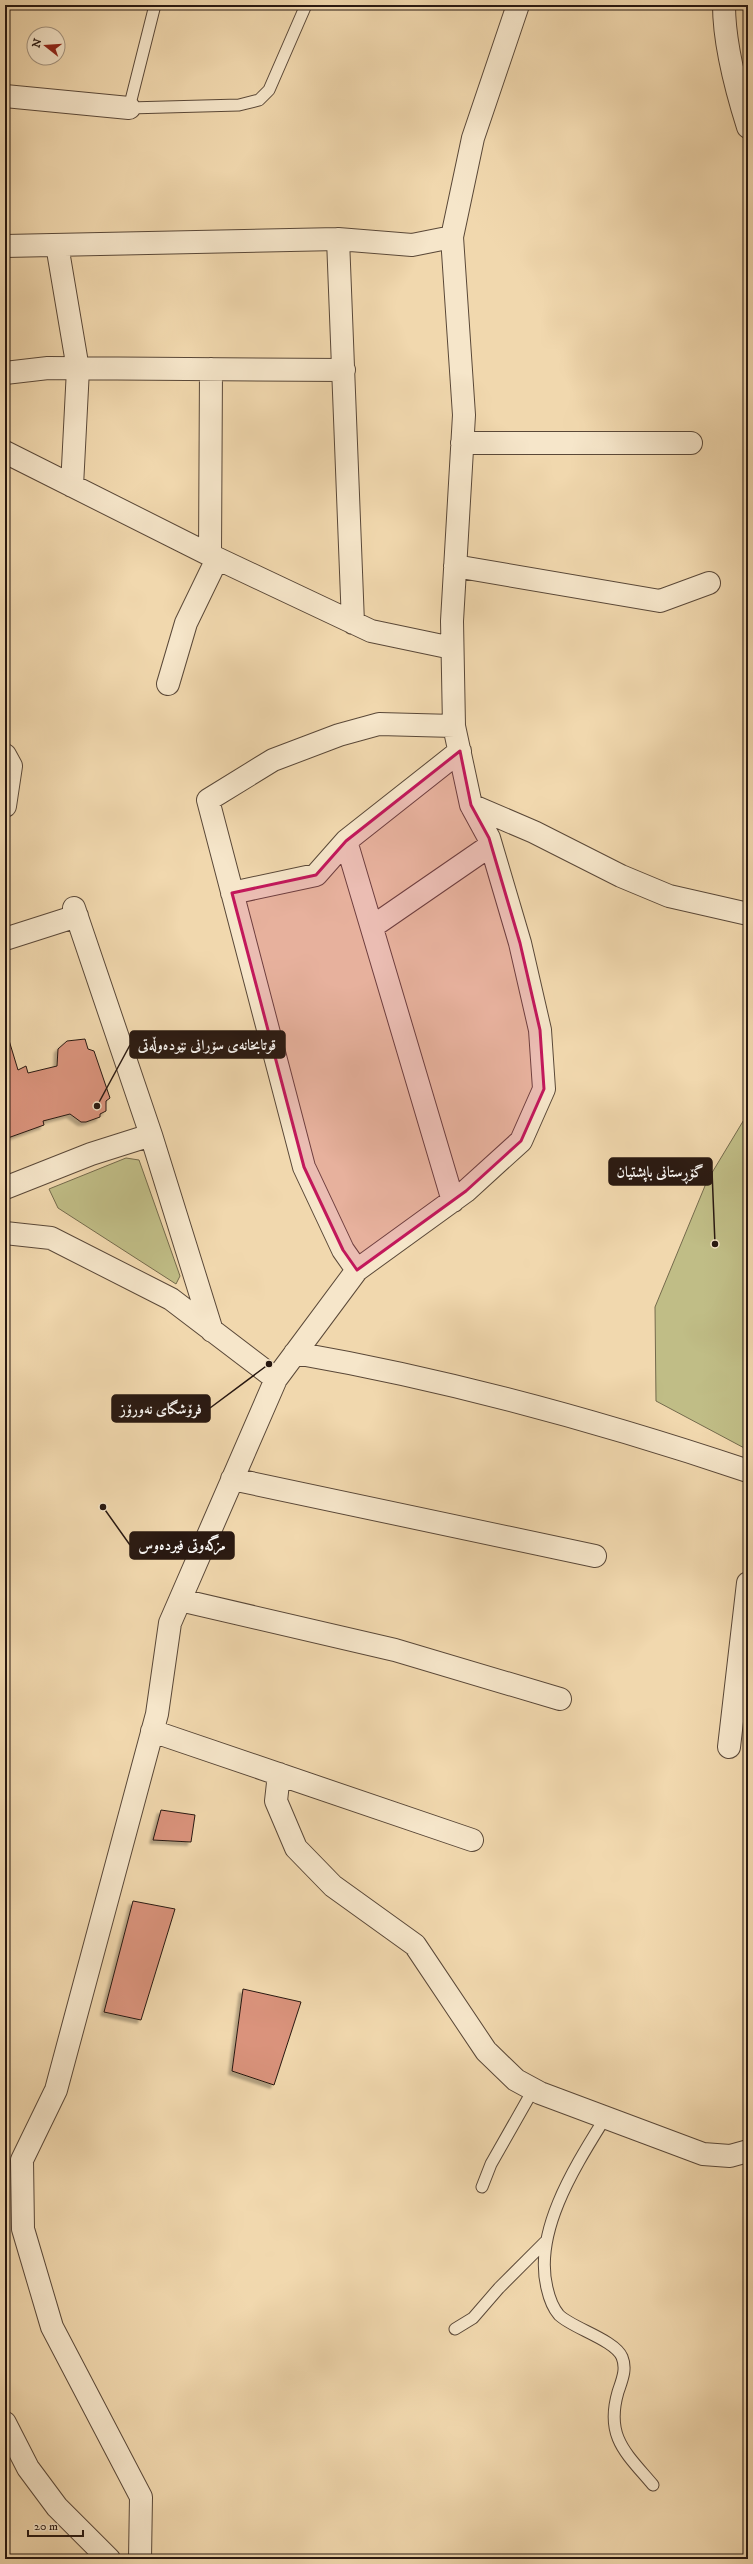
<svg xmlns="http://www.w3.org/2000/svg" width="753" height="2564" viewBox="0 0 753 2564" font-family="'IM FELL DW Pica',Amiri,serif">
	<defs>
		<filter id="shadow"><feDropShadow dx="-3.5" dy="3.5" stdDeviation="1" flood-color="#0004"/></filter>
	</defs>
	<rect width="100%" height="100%" fill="#f1d8ae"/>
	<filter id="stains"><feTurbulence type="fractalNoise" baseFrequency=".005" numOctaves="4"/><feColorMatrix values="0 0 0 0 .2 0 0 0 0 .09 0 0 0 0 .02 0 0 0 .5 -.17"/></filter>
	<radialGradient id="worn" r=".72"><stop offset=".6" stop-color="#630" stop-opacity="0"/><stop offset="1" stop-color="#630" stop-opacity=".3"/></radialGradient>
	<path fill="#c0bd86" stroke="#746a4c" d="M748 1113V1450L656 1401 655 1307 707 1181Z
		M126 1158 139 1160 180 1276 176 1284 58 1208 49 1189Z"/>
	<path fill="#da937c" stroke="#281811" filter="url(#shadow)" d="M8 1037 18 1070 26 1066 28 1073 57 1066 58 1049 67 1041 85 1039 88 1049 94 1051 110 1098 106 1101V1111L100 1114V1117L86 1122H81L70 1114 43 1121 44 1125 5 1139V1038Z
		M161 1810 195 1815 191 1842 153 1840Z
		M133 1901 175 1909 141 2020 104 2012Z
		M243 1989 301 2002 274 2085 232 2071Z"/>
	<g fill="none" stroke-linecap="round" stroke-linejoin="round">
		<defs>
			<path id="lane" d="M155 5 129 108 239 105 259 100 269 90 306 5
				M605 2118C576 2165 533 2231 547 2288 549 2297 553 2308 559 2315 572 2328 615 2340 622 2357 627 2369 622 2380 618 2392 605 2437 626 2453 653 2485
				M482 2187 491 2164 533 2090
				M455 2329 473 2318 499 2288 545 2242"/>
			<path id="street" d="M724 5C724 45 736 89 748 127
				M5 96 129 108
				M338 239 353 623
				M57 245 78 369 72 486
				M5 246 338 239 412 245 452 237 473 138 518 5
				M5 373 48 368 344 370
				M462 443H691
				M5 452 210 555 371 631 452 648
				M210 555 211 369
				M455 566 660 601 709 583
				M168 684 186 623 217 559
				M5 755 11 766 5 806
				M471 805 534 832 621 876 669 896 748 914
				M346 841 453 1201
				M232 893 316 875 346 841 460 751
				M74 908 151 1135 212 1331
				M372 927 491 845
				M5 939 77 916
				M5 1188 91 1154 151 1135
				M5 1233 51 1238 171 1299 276 1379
				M357 1270 343 1250 304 1167 208 800 273 760 339 735 379 724 454 726
				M295 1353C450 1380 599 1421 748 1471
				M232 1479 595 1556
				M180 1600 395 1650 560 1699
				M152 1731 472 1840
				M729 1747 748 1583
				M279 1774 276 1801 296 1848 333 1886 415 1945 486 2051 516 2080 540 2093 703 2154 730 2156 748 2151
				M5 2423 28 2468 57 2507 109 2559
				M140 2559 141 2497 52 2327 23 2229 22 2160 56 2090 157 1714 170 1623 276 1379 357 1270 466 1191 521 1141 544 1089 540 1030 520 943 489 838 471 805 454 726 452 621 464 415 452 237"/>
		</defs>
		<use href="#lane" stroke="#5a4838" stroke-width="13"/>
		<use href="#street" stroke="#5a4838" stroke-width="24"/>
		<use href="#lane" stroke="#f6e6ca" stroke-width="11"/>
		<use href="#street" stroke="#f6e6ca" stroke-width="22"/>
	</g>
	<path fill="#c2185b" fill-opacity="0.2" stroke="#c2185b" stroke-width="3" stroke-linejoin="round" d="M460 751 471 805 489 838 520 943 540 1030 544 1089 521 1141 466 1191 357 1270 343 1250 304 1167 232 893 316 875 346 841Z"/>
	<path fill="none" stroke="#281811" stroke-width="1.5" d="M97 1106L130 1045M715 1244L712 1171M269 1364L210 1408M103 1507L130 1545"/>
	<g fill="#281811" stroke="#f6e6ca" stroke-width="1.5">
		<circle cx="97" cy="1106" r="4"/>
		<circle cx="715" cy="1244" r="4"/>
		<circle cx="269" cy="1364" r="4"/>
		<circle cx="103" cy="1507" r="4"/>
	</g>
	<g fill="#281811" stroke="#281811" stroke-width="1.5">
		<rect x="130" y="1031" width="155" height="27" rx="4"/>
		<rect x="609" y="1158" width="103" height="27" rx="4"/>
		<rect x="112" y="1395" width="98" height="27" rx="4"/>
		<rect x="130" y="1532" width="104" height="27" rx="4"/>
	</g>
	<g font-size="15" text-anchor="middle" font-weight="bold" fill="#fff">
		<text x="207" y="1050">قوتابخانەی سۆرانی نێودەوڵەتی</text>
		<text x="660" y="1177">گۆڕستانی باپشتیان</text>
		<text x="161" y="1414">فرۆشگای نەورۆز</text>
		<text x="182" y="1550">مزگەوتی فیردەوس</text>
	</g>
	<rect width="753" height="2564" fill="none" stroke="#f1d8ae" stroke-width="20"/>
	<rect x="6" y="6" width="741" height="2552" fill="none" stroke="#281811" stroke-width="2"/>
	<rect x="10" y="10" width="733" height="2544" fill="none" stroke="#281811"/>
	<g transform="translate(46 46) rotate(287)"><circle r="19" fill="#f6e6ca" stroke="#a49480"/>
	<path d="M0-3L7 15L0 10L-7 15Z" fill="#8f2418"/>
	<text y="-6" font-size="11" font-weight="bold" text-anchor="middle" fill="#281811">N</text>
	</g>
	<path d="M28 2530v6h55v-6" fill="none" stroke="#281811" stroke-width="2"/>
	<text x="34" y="2530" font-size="12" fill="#281811" stroke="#f6e6ca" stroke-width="3" paint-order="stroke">20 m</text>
	<rect width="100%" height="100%" filter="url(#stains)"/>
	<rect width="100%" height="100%" fill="url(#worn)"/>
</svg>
